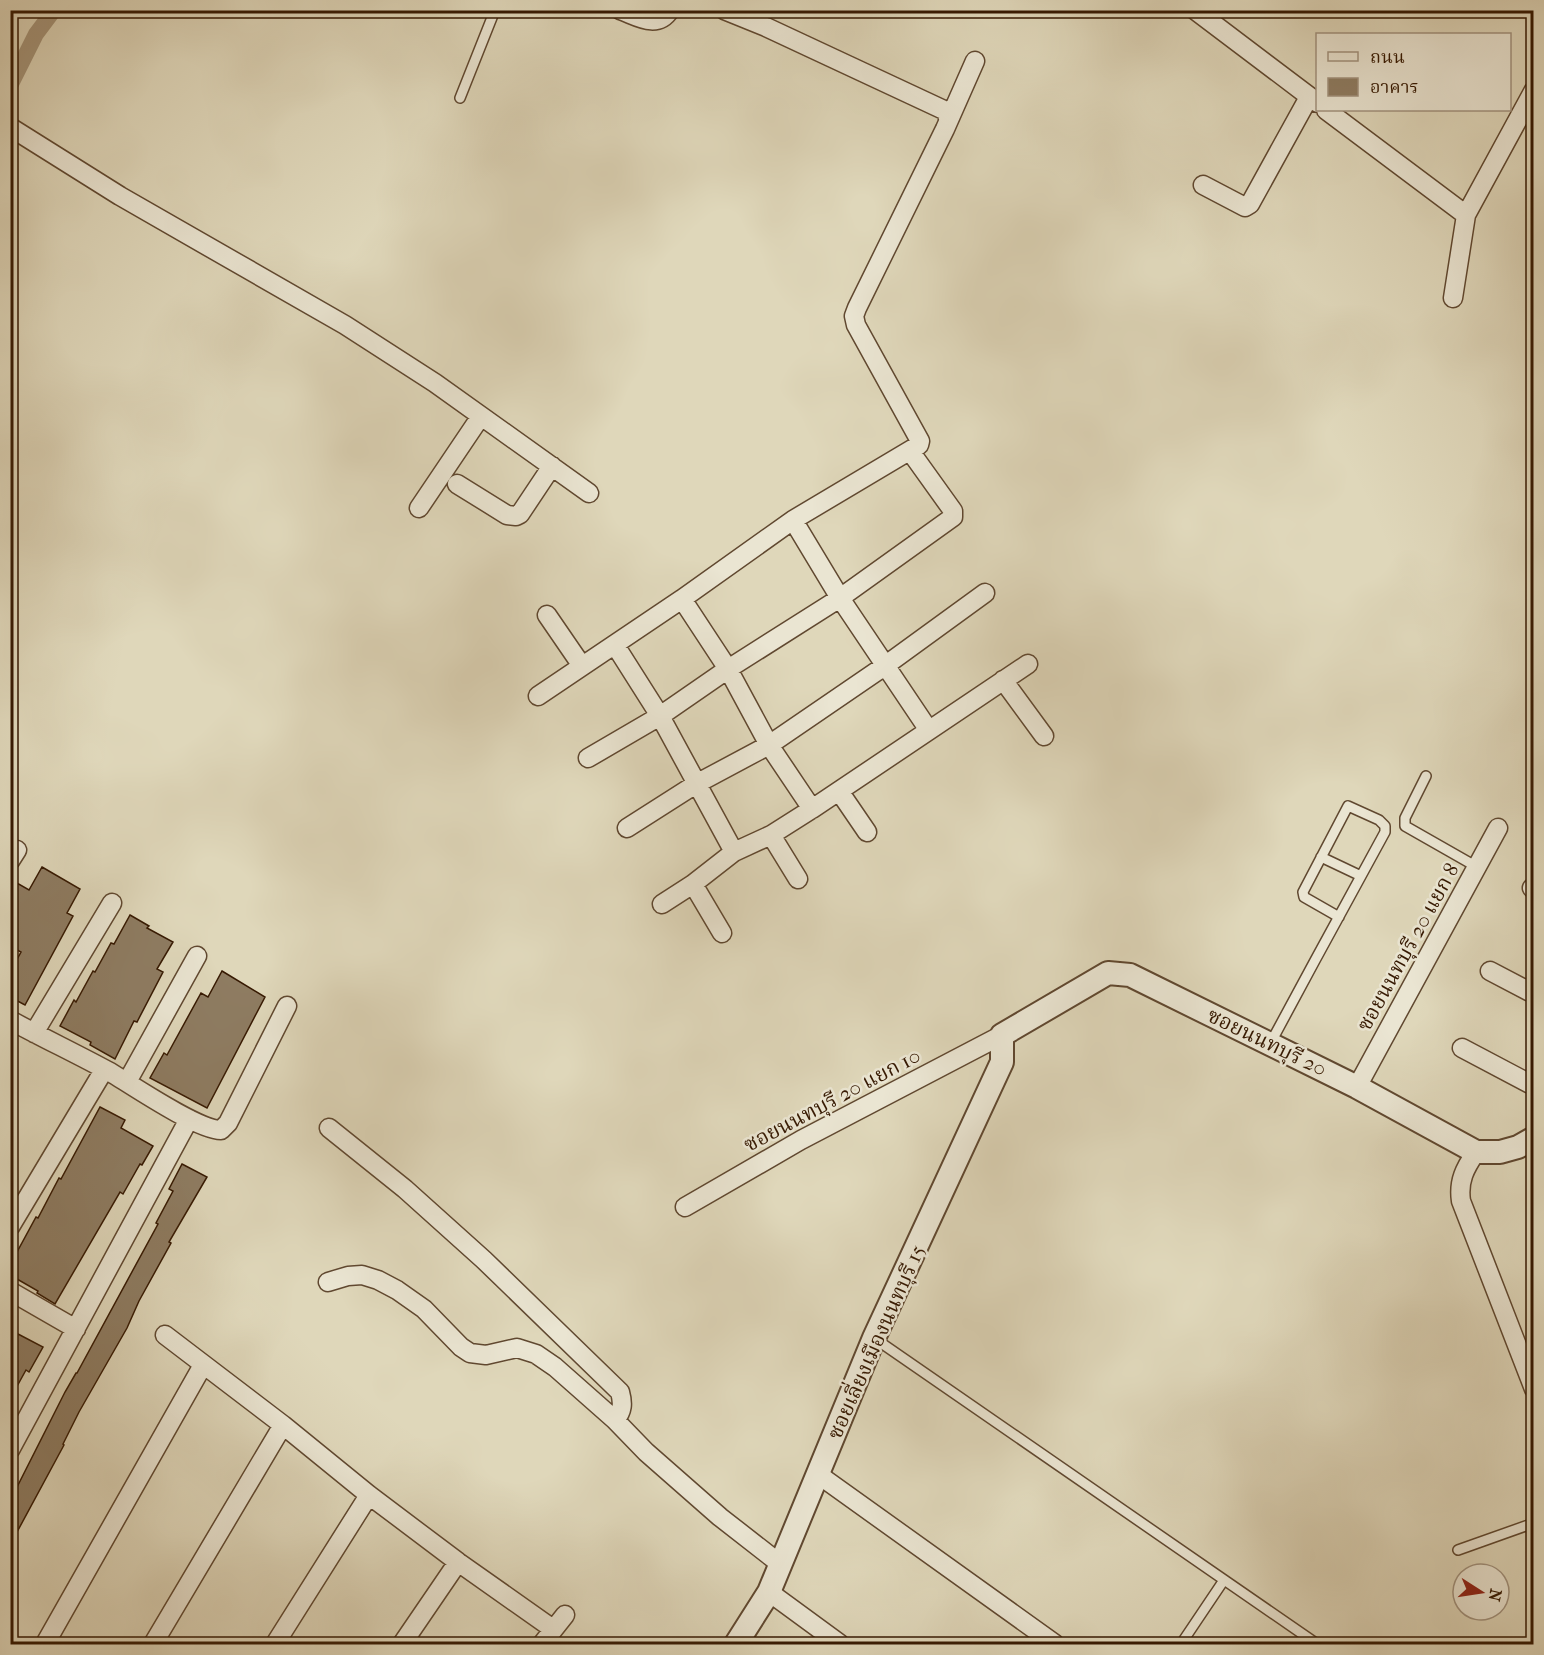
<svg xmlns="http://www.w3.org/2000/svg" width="1544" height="1655" viewBox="0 0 1544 1655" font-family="'IM FELL French Canon','Noto Serif Thai',serif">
	<rect width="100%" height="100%" fill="#dfd7ba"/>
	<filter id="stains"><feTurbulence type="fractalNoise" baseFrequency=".00333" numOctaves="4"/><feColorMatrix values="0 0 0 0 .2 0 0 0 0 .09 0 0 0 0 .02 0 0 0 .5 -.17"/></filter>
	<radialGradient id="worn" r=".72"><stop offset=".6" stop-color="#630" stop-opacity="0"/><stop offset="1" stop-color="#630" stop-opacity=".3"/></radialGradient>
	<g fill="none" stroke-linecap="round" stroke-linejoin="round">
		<path stroke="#a6967b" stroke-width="16" d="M10 86 36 34 54 10"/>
	</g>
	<path fill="#8e7c62" stroke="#361902" stroke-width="1.5" d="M42 867 80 889 67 913 73 916 25 1005 10 997V972L21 952 10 946V895L17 883 29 890Z
		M130 915 149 926 147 928 173 942 157 969 163 972 137 1022 134 1021 115 1059 90 1045 91 1042 60 1026 74 1000 76 1002 93 971 95 972 111 943 114 944Z
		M222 971 265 997 207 1108 150 1078 164 1053 167 1055 201 993 208 997Z
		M100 1107 125 1120 121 1128 153 1146 142 1165 140 1164 123 1194 120 1192 55 1304 37 1293 38 1291 10 1275V1265L36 1217 38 1218 59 1178 61 1179Z
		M182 1164 207 1177 169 1242 171 1243 139 1301 127 1328 79 1412 63 1444 64 1445 10 1545V1501L65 1392 76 1373H77L158 1224 156 1223 173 1191 169 1189Z
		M18 1334 43 1347 29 1372 26 1370 10 1399V1349Z"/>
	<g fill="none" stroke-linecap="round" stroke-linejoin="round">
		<defs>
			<path id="service" d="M460 98 495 10
				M1533 180 1534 179
				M1426 776 1405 818V826L1477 867
				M1321 857 1361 876
				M1270 1044C1308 973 1346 903 1385 832V826L1379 820 1348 806 1303 892 1304 897 1339 917
				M874 1338 1317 1644
				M1458 1550 1534 1523
				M1181 1644 1224 1580"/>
			<path id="minor" d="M620 10C637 16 657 30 670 10
				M724 10 766 27 946 111 948 118
				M1195 10 1318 103
				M1326 110 1466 215
				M10 127 120 196 345 325 435 383 589 493
				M1203 185 1245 207 1250 204 1309 97
				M1453 298 1466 215 1534 90
				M457 484 507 515 516 516 520 514 552 466
				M419 508 481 416
				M793 520 840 598 928 729
				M682 599 728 669 769 745 812 809
				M547 615 582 666
				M615 645 660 716 734 852
				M1003 680 1044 736
				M538 696 682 599 793 520 919 445 920 441 856 325 854 316 857 308 945 129 975 61
				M588 758 660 716 728 669 840 598 953 517V511L910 451
				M839 791 867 832
				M627 828 696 784 769 745 886 665 985 593
				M771 835 798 879
				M10 861 17 850
				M693 884 722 933
				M1532 888 1534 889
				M662 904 693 884 734 852 771 835 812 809 1028 664
				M1490 971 1534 994
				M10 1020C43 1038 77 1054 110 1072 133 1086 198 1130 221 1130L228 1123 287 1006
				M34 1033 112 903
				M1462 1048 1534 1086
				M127 1082 197 956
				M1357 1087 1498 828
				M329 1128 405 1189 484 1260 620 1392C623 1403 623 1411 615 1420
				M1476 1152C1465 1168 1458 1181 1461 1201L1534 1389
				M685 1207 801 1140 1002 1035
				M10 1227 104 1070
				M328 1282 348 1276 362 1275 378 1280 397 1290 424 1309 461 1347 470 1353 486 1355 517 1348 536 1354 555 1367 615 1420 646 1452 720 1517 779 1563
				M10 1291 76 1329
				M165 1335 283 1425 369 1495 458 1562 553 1629
				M10 1450 189 1119
				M819 1475 1055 1644
				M769 1592 840 1644
				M45 1644 203 1365
				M153 1644 283 1425
				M275 1644 369 1495
				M402 1644 458 1562
				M542 1644 565 1615"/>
			<path id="tertiary" d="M736 1644 769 1592 874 1338 1002 1062V1035L1108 973 1130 975 1357 1087 1476 1152H1500L1518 1147 1534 1138"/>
		</defs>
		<use href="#service" stroke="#604830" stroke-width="12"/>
		<use href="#minor" stroke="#604830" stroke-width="21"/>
		<use href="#tertiary" stroke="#604830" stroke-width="26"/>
		<use href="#service" stroke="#eae5d2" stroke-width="9"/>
		<use href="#minor" stroke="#eae5d2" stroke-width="18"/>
		<use href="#tertiary" stroke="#eae5d2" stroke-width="22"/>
	</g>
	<g text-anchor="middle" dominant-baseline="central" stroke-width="5" stroke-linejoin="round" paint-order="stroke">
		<g font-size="21" fill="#361902" stroke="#eae5d2">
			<text transform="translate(1408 947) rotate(-61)">ซอยนนทบุรี 20 แยก 8</text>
			<text transform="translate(1267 1042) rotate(26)">ซอยนนทบุรี 20</text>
			<text transform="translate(832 1100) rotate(-28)">ซอยนนทบุรี 20 แยก 10</text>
			<text transform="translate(876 1342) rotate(-66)">ซอยเลี่ยงเมืองนนทบุรี 15</text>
		</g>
	</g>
	<rect width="1544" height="1655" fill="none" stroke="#dfd7ba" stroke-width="36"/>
	<rect x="12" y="12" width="1520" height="1631" fill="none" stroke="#361902" stroke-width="3"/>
	<rect x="18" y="18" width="1508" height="1619" fill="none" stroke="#361902" stroke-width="1.5"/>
	<rect x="1316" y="33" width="195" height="78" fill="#eae5d2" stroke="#a2937f" stroke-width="1.5"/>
	<rect x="1328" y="52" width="30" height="9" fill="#eae5d2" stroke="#a2937f" stroke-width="1.5"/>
	<text x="1370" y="63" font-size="18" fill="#361902">ถนน</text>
	<rect x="1328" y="78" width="30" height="18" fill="#8e7c62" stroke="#a2937f" stroke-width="1.5"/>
	<text x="1370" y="93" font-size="18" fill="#361902">อาคาร</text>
	<g transform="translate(1481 1592) rotate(102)"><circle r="28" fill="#eae5d2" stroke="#a2937f" stroke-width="1.5"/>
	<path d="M0-4.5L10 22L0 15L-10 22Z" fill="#8f2418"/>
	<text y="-9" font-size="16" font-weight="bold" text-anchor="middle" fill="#361902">N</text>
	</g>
	<rect width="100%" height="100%" filter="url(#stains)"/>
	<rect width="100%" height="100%" fill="url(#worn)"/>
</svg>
